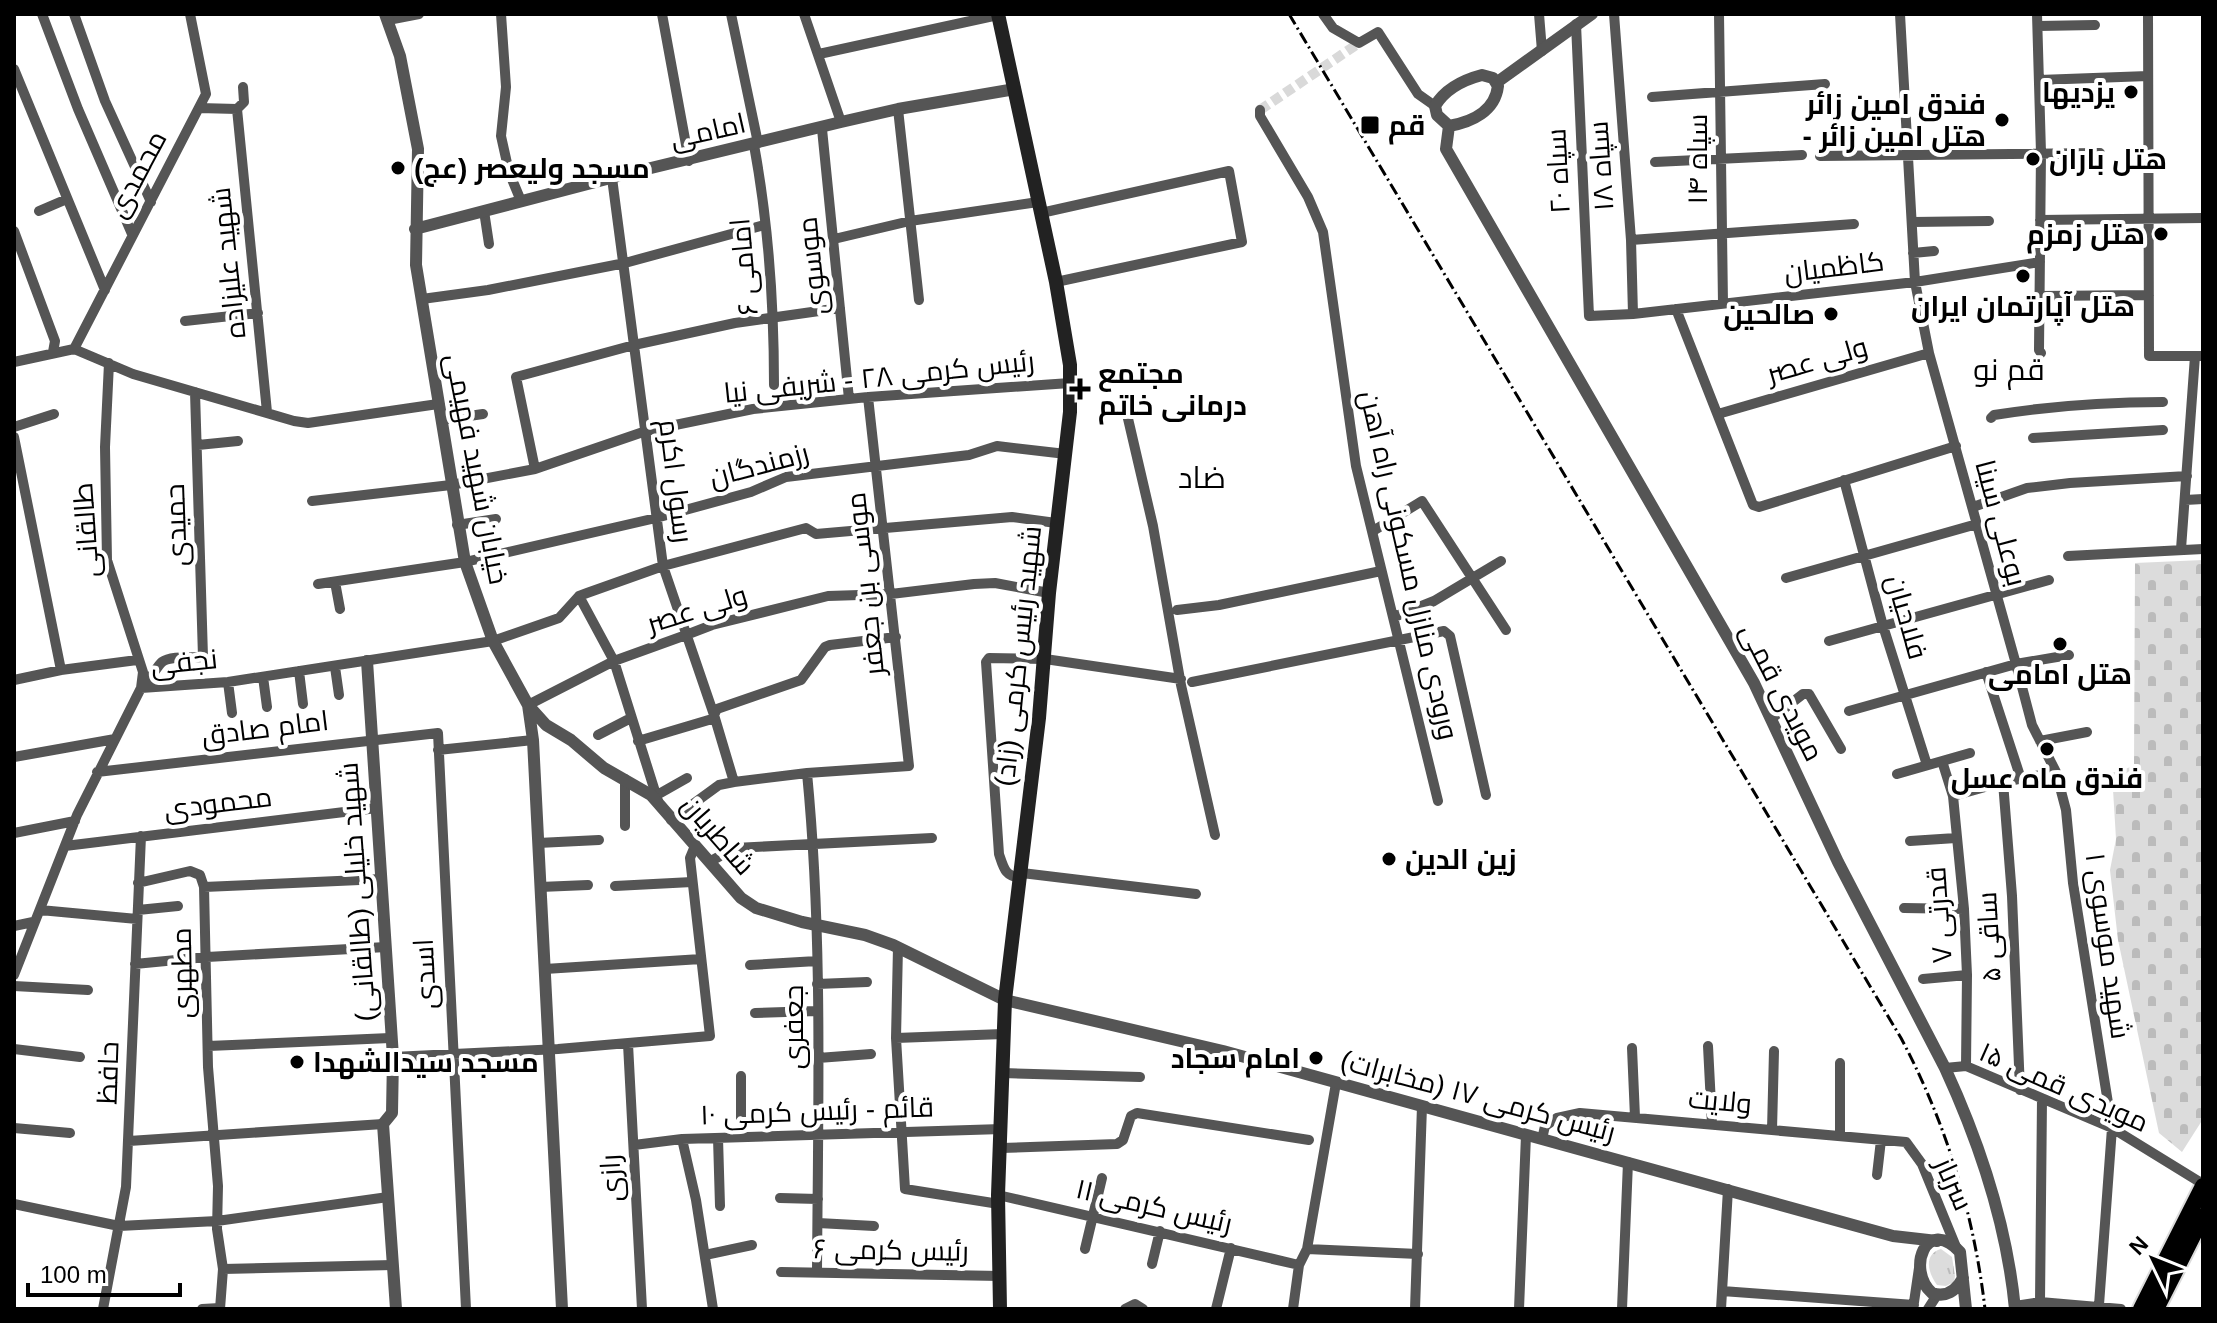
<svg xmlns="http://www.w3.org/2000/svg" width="2217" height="1323" viewBox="0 0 2217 1323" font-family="Helvetica,Cairo,sans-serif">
	<defs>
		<pattern id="grass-tufts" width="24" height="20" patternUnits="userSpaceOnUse" patternTransform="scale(2)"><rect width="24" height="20" fill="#dcdcdc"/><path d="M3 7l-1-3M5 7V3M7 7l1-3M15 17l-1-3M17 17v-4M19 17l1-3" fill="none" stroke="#bbb"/></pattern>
		<pattern id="cemetery-stones" width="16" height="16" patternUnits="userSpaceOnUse" patternTransform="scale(2)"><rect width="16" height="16" fill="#dcdcdc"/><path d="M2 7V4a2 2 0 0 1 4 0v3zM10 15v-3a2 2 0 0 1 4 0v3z" fill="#bbb"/></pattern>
	</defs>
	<rect width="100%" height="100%" fill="#fff"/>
	<path fill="url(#grass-tufts)" d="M1941 1249 1952 1257 1955 1276 1954 1282 1946 1286 1937 1285C1928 1273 1923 1254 1941 1249Z"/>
	<path fill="url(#cemetery-stones)" d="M2203 560V1119L2182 1152 2159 1133 2118 940 2110 870 2116 839 2112 773 2134 766 2135 563Z"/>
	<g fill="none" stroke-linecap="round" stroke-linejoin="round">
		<path stroke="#d9d9d9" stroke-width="10" stroke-dasharray="10 5" stroke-linecap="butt" d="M1260 110 1359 43"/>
		<defs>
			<path id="primary" d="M2141 1309 2203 1186
				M2156 1309 2203 1216"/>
		</defs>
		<use href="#primary" stroke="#dbdbdb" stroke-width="20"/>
		<path stroke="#555" stroke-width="10" d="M42 14 78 109 132 234
			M74 14 105 101 151 202
			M501 14 506 87 501 136 509 172 521 201
			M662 14 689 161
			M731 14 758 143
			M804 14 841 122
			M1323 14 1333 28 1359 43 1378 32 1418 94 1435 106
			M1539 14 1542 51
			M1614 14 1631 240 1633 314
			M1719 14 1723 304
			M1900 14 1915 282 1929 353 2016 664 2032 725 2056 772 2066 810 2073 883 2112 1128 2099 1305
			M2037 14 2041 153 2039 350 2041 353
			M2148 14 2149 356H2203
			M388 20 419 14
			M1576 24 1589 316 1633 314 1915 282 2040 262
			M2038 26 2095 25
			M819 54 998 15
			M14 69 105 290
			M2039 80 2148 76
			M1652 97 1825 84
			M199 108 237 109
			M237 109 267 412
			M237 109 244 102 243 87
			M898 109 919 300
			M1260 110V116L1308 197 1323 232 1356 466 1438 801
			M822 129 849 399
			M754 145C768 221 774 307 774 385
			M1820 156 2100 153
			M1655 162 1802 155
			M612 178 663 566 714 715 734 782
			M39 211 67 199
			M484 211 489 244
			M1041 213 1229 171 1242 242 1056 282
			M2040 220 2203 218
			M1913 222 1989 221
			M14 231 55 341 53 352
			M834 239 910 221 1038 202
			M1631 240 1854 224
			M1913 253 1934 251
			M2040 296 2149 295
			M422 299 488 290 625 263 764 225
			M1676 309 1753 505 1759 507 1956 446
			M185 321 258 313
			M74 349 206 94 190 14
			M14 362 74 349 133 374 294 421 308 423 438 404
			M109 363 105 447 107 560 143 672 141 688
			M1126 410 1153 526 1181 685 1215 835
			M1718 414 1929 353
			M1991 418 1994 415C2050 406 2106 402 2163 402
			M441 420 483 414
			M14 427 54 414
			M14 437 61 670
			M2033 438 2163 430
			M198 445 238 441
			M535 469 516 377 634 345 735 323 840 308
			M1844 480 1883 626 1927 765
			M2185 500 2203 499
			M312 501 451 485 535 469 646 431 753 409 868 397 1070 383
			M1973 507 2027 488 2070 483 2187 476
			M457 525 496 519
			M1373 531 1422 501 1506 630
			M2181 549 2195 356
			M2068 556 2203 549
			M1786 578 1977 524
			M335 582 340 609
			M318 584 465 562 656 518 751 492 786 477 969 455 997 446 1066 454
			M579 596 614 661 658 801
			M1177 610 1219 605 1381 571
			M1394 617 1434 601 1501 561
			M1829 641 2049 580
			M335 667 339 695
			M299 671 303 704
			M1986 672 2021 779
			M263 677 267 707
			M14 680 61 670 137 660
			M228 682 232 713
			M1192 682 1444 631 1450 636 1486 795
			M141 688C150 681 157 666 162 662 171 655 193 658 203 657L195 392
			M528 705 614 661 686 635 712 625 828 596 891 594 974 584 995 583 1049 593
			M1849 711 2016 664 2069 655
			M1772 718 1803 694H1809L1841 749
			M598 735 631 718
			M638 741 712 719 717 709 801 680 825 647 830 645 896 637
			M2040 741 2087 732
			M438 750 533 740
			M14 757 115 739
			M1942 761 1953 796 1964 909 1967 975 1966 1066
			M97 772 438 733 466 1309
			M807 773C823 938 818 1106 817 1272
			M1897 774 1970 753
			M625 779V826
			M2003 782 2012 896 2020 1090
			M657 795 687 778
			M1953 796 2003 782 2056 772
			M671 820 719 785 734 782 807 773 909 766 868 397
			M14 833 75 821
			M1910 841 1956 838
			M538 843 599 840
			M65 846 377 808
			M709 862 735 848 932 838
			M1022 873 1196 894
			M1021 878C1005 876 1004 869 999 854L986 662 989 658 1045 659 1181 679
			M138 883 190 871 200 875 204 887 208 1067 218 1186 217 1229 223 1269 220 1309
			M615 886 692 882
			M204 887 382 879
			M540 887 588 885
			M1904 908 1964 909
			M40 910 137 919
			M138 910 178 906
			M14 926 33 922
			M898 947 896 1038 905 1189 999 1204
			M135 964 207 957 386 947
			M750 965 817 961
			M545 969 701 959
			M14 975 77 815 141 688 228 682 493 641 559 618 579 596 587 593 663 566 806 528 816 534 1012 517 1056 523
			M1923 979 1967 975
			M817 984 867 982
			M14 986 88 990
			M755 1013 817 1011
			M896 1038 1003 1034
			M628 1044 642 1309
			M208 1046 390 1038
			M1708 1046 1712 1124
			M1632 1048 1635 1117
			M14 1049 80 1057
			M393 1057 558 1049 710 1036 690 858 695 846
			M818 1058 871 1054
			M1945 1068 1966 1066 2112 1128 2203 1184
			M1003 1073 1140 1077
			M14 1128 70 1133
			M1772 1130 1774 1051
			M1840 1136V1063
			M741 1137V1076
			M718 1138 720 1206
			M682 1139 696 1200 713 1309
			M1542 1139 1545 1126 1557 1118 1580 1113 1906 1142 1922 1164 1956 1247
			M129 1141 383 1124
			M634 1145 682 1139 1002 1129
			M1001 1148 1117 1144 1123 1140 1131 1116 1137 1113 1309 1140
			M1877 1175 1881 1140
			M998 1195 1299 1265
			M780 1198 818 1199
			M14 1204 119 1226 217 1221 388 1197
			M818 1223 874 1226
			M1085 1249 1102 1178
			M1307 1249 1418 1254
			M705 1255 752 1245
			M1152 1264 1160 1231
			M223 1269 393 1265
			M781 1272 1000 1276
			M1722 1291 1914 1305
			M2040 1302 2042 1099
			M2015 1306 2040 1302 2121 1309
			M103 1309 126 1187 141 836
			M202 1309 220 1308
			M1125 1309 1135 1304 1143 1309
			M1216 1309 1231 1248
			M1293 1309 1299 1265 1307 1249 1336 1083
			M1415 1309 1422 1106
			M1519 1309 1526 1135
			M1622 1309 1628 1162
			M1721 1309 1728 1189
			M1913 1309 1919 1268
			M1928 1309 1937 1295"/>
		<path stroke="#555" stroke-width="12" d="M385 14 400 56 418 149 416 265 465 562 493 641 528 705 533 740 562 1309
			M1482 75 1493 78 1498 86C1495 111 1472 122 1449 126L1437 115 1435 106C1445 89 1463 80 1482 75Z
			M1496 83 1592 14
			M1449 126 1446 149 1754 683 1838 862 1945 1068C1980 1144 2007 1225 2015 1309
			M415 229 622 175 841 122 898 109 1015 89
			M367 661 393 1057 392 1113 383 1124 396 1309
			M528 705 546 725 571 740 604 768 651 795 741 898 756 908 802 922 865 935 893 945 1005 1000 1223 1051 1893 1236 1937 1241
			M1963 1278C1956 1291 1946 1298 1932 1293 1906 1270 1926 1215 1960 1252L1966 1309"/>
		<path stroke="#222" stroke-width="14" d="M998 14 1056 282 1070 365V412L1049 593 1039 718 1005 1000 998 1195 1000 1309"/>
		<use href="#primary" stroke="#000" stroke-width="16"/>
		<path stroke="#000" stroke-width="3" stroke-dasharray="12 4 2 4" stroke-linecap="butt" d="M1289 14 1901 1038C1946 1123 1974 1214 1985 1309"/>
	</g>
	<g fill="#000" stroke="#fff" stroke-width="3">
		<circle cx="2131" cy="92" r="8"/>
		<circle cx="2002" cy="120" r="8"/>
		<rect x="1360" y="115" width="20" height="20" rx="4"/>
		<circle cx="2033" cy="159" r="8"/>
		<circle cx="398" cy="168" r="8"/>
		<circle cx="2161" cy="234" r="8"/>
		<circle cx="2023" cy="276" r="8"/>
		<circle cx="1831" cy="314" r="8"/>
		<path d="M1076 377h8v8h8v8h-8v8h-8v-8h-8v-8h8z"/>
		<circle cx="2060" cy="644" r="8"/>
		<circle cx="2047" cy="749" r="8"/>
		<circle cx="1389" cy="859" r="8"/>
		<circle cx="1316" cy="1058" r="8"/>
		<circle cx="297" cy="1062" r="8"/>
	</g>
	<g text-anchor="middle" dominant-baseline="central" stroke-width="8" stroke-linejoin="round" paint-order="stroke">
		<g font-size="28" font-weight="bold" fill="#000" stroke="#fff" text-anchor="start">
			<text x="2115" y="92" text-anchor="end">یزدیها</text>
			<text x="1986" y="104" text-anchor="end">فندق امین زائر<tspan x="1986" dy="32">- هتل امین زائر</tspan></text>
			<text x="1388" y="125">قم</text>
			<text x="2049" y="159">هتل باران</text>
			<text x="414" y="168">مسجد ولیعصر (عج)</text>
			<text x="2145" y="234" text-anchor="end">هتل زمزم</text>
			<text x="2023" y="306" text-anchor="middle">هتل آپارتمان ایران</text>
			<text x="1815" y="314" text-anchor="end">صالحین</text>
			<text x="1098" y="373">مجتمع<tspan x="1098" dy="32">درمانی خاتم</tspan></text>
			<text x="2060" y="674" text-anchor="middle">هتل امامی</text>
			<text x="2047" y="778" text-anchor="middle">فندق ماه عسل</text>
			<text x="1405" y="859">زین الدین</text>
			<text x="1300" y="1058" text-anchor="end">امام سجاد</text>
			<text x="313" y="1062">مسجد سیدالشهدا</text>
		</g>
		<g font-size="28" fill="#000" stroke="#fff">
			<text transform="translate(708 131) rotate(-13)">امامی</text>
			<text transform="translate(1697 159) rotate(-90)">سپاه ۱۴</text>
			<text transform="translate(1601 166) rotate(-94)">سپاه ۱۸</text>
			<text transform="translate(1558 171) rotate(-93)">سپاه ۲۰</text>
			<text transform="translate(137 174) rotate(-62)">محمدی</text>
			<text transform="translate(228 263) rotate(-96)">شهید علیزاده</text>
			<text transform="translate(812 266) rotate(-96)">موسوی</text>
			<text transform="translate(744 267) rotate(-95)">امامی ۶</text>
			<text transform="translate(1834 267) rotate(-7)">کاظمیان</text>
			<text transform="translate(1817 360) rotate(-16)">ولی عصر</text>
			<text transform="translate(879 377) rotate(-6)">رئیس کرمی ۲۸ - شریفی نیا</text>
			<text transform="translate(759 465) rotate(-15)">رزمندگان</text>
			<text transform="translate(477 469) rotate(79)">خیابان شهید فهیمی</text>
			<text transform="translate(676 481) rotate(83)">رسول اکرم</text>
			<text transform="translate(2001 523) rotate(75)">بوعلی سینا</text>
			<text transform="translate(176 525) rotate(-92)">حمیدی</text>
			<text transform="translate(86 530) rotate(-94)">طالقانی</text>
			<text transform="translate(1409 565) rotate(77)">ورودی منازل مسکونی راه آهن</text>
			<text transform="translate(865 584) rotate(-96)">موسی بن جعفر</text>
			<text transform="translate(697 609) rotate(-17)">ولی عصر</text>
			<text transform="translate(1907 617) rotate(74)">فلاحیان</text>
			<text transform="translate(1018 656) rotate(-84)">شهید رئیس کرمی (زاد)</text>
			<text transform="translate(184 662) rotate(-6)">نجفی</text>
			<text transform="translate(1782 692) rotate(63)">مویدی قمی</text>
			<text transform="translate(265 728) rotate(-7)">امام صادق</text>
			<text transform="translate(218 803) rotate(-7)">محمودی</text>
			<text transform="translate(718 835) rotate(49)">شاطریان</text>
			<text transform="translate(357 892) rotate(-94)">شهید خلیلی (طالقانی)</text>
			<text transform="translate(1939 915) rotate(-94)">قدرتی ۷</text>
			<text transform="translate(1989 937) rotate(-93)">ساقی ۵</text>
			<text transform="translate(2108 946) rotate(82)">شهید موسوی ۱</text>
			<text transform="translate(182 973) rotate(-91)">مطهری</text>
			<text transform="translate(425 974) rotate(-93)">اسدی</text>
			<text transform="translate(793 1027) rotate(-90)">جعفری</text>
			<text transform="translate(108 1073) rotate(-88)">حافظ</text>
			<text transform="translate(2064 1087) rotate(24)">مویدی قمی ۱۵</text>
			<text transform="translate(1478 1096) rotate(15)">رئیس کرمی ۱۷ (مخابرات)</text>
			<text transform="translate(1720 1101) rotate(5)">ولایت</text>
			<text transform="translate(817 1111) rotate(-2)">قائم - رئیس کرمی ۱۰</text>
			<text transform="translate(611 1178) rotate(-93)">رازی</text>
			<text transform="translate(1954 1184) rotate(66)">سرباز</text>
			<text transform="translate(1154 1206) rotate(13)">رئیس کرمی ۱۱</text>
			<text transform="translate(891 1250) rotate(1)">رئیس کرمی ۶</text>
		</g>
		<g font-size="30" fill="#000" stroke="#fff">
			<text x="2009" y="369">قم نو</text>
			<text x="1202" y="477">ضاد</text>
		</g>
	</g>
	<rect width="2217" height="1323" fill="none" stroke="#000000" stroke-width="32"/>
	<g transform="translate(2153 1259) rotate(313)" stroke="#ffffff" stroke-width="6" paint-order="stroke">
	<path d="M0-6L14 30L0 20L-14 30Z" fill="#000000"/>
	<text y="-12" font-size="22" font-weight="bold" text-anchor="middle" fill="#000000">N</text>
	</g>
	<path d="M28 1283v12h152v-12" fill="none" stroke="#000000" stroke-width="4"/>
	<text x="40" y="1283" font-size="24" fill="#000000" stroke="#ffffff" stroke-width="6" paint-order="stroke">100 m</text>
</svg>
